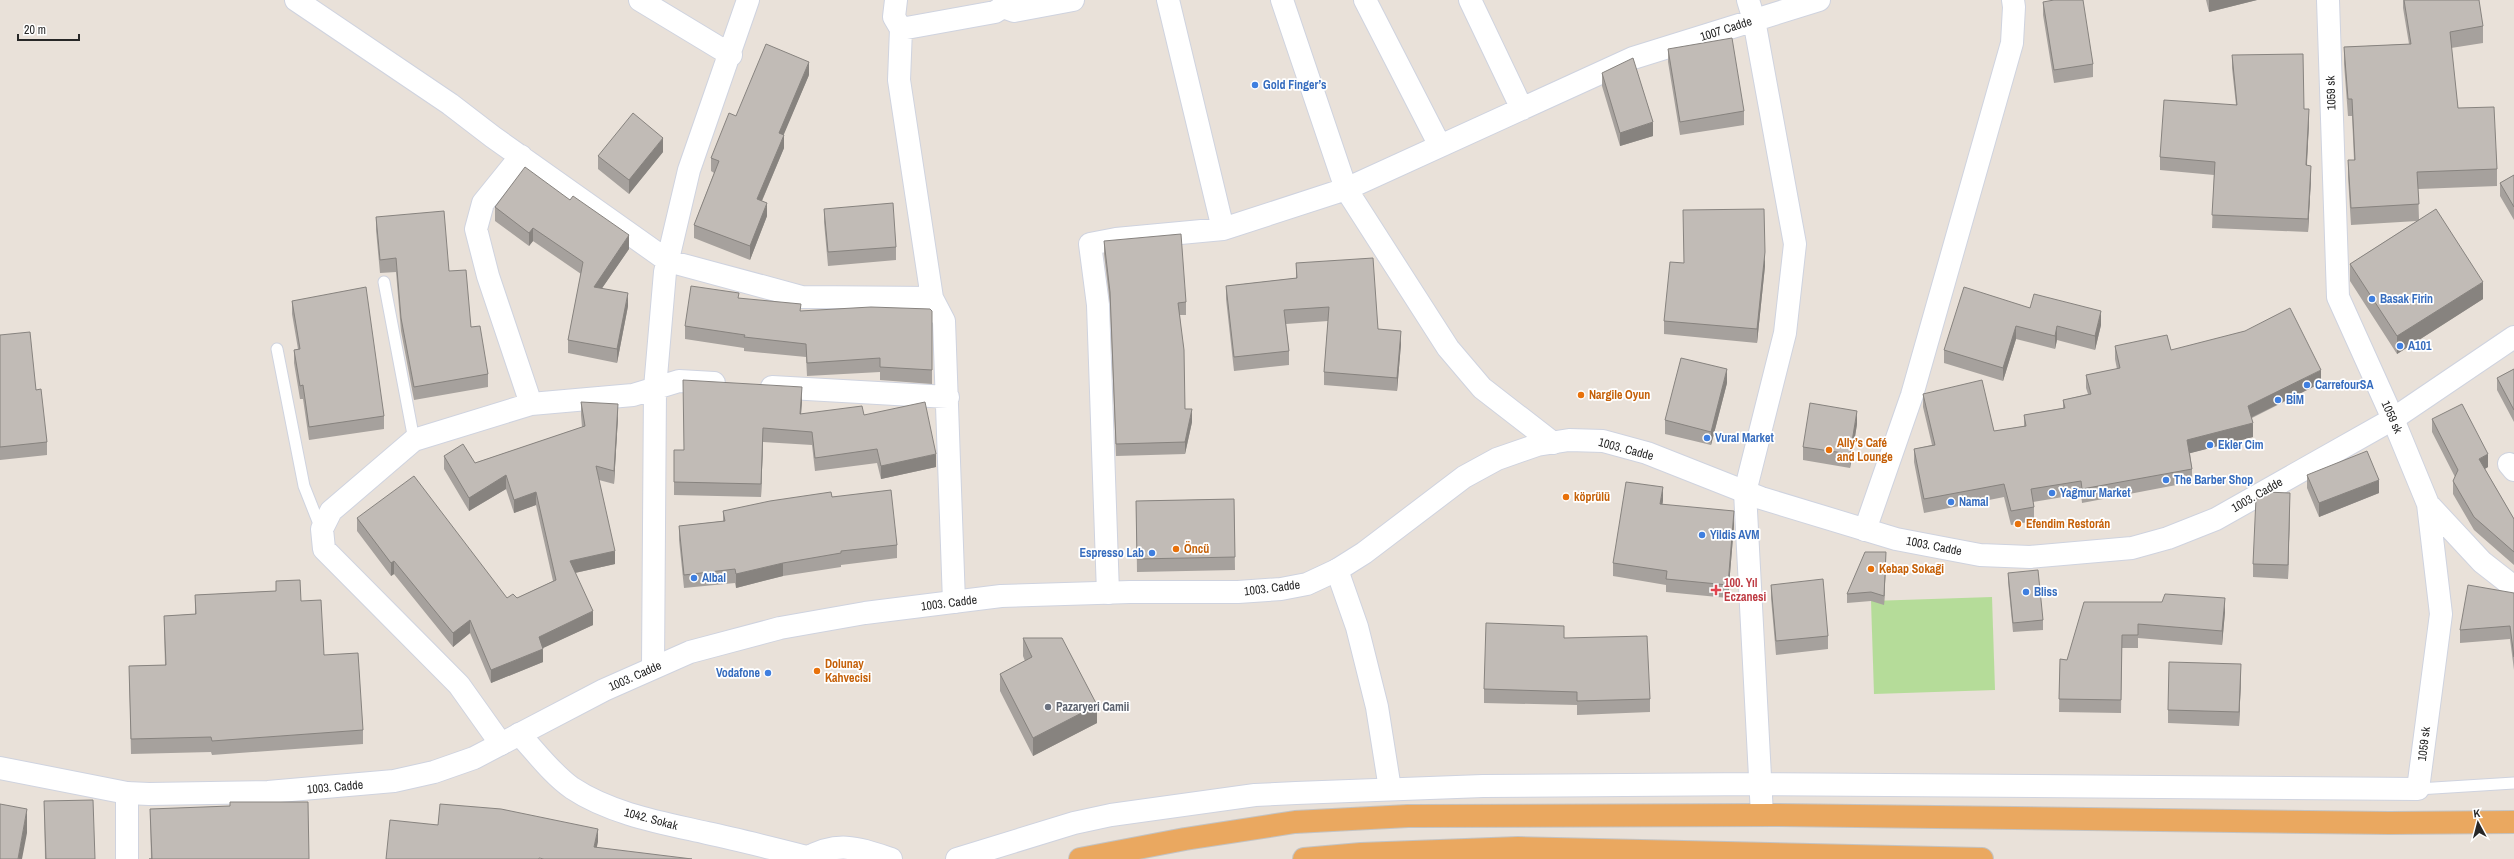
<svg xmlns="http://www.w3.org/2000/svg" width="2514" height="859" viewBox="0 0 2514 859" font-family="'Archivo Narrow',sans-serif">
	<rect width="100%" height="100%" fill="#e9e1d9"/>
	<path fill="#b5dc99" d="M1992 597 1995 690 1874 694 1871 601Z"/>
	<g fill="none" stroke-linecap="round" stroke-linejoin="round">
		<defs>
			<path id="service" d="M384 282 414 440
				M277 349 304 486 321 529
				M2418 789 2514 783"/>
			<path id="minor" d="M296 0 450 104 493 137 668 261 802 297 932 298
				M640 0 731 55
				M896 0 894 17 901 29 899 80 932 298 944 321 954 602
				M1168 0 1223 229
				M1282 0 1346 189 1448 348 1482 388 1553 443
				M1365 0 1440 146
				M1470 0 1522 109
				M1748 0 1754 20 1795 244 1785 333 1745 492 1762 815
				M1003 7 1014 11 1073 0
				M901 29 995 12 1003 7 1004 0
				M521 156 483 203 476 229 488 276 531 404
				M772 387 948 397
				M2509 464 2514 470
				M2428 504 2482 562 2514 587
				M1865 530 1912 395 2012 43 2014 7 2013 0
				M1337 570 1357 627 1377 707 1390 789
				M1108 593 1098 305 1090 244 1116 239 1223 229 1346 189 1633 58 1819 0
				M653 667 655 388 665 272 689 170 748 0
				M519 734C536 752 552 774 572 788 611 814 663 823 707 833 741 840 774 849 807 857
				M501 744 459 685 324 549 322 529 331 511 414 440 531 404 633 395 679 381 714 383
				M127 859V793
				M805 859C838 840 858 848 891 859
				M957 859 1074 823 1111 815 1255 795 1296 793 1483 786 1759 784 2418 789 2441 614 2428 504 2393 419 2338 297 2328 0"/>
			<path id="secondary" d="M0 768 127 793 149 794 268 792 394 781 434 772 474 758 604 690 690 652 780 628 865 613 1001 596 1130 592H1238L1281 589 1307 584 1337 570 1364 553 1464 477 1497 459 1537 445 1569 440 1603 441 1647 453 1761 498 1896 539 1943 548 1980 555 2030 557 2132 548 2168 538 2216 519 2393 419 2514 337"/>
			<path id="trunk" d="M1080 859 1185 839 1295 822 1408 816 1777 815 2389 823 2514 822
				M1304 859 1361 854 1518 848 1982 859"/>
		</defs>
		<use href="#service" stroke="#cfd3df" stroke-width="13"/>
		<use href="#minor" stroke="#cfd3df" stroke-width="24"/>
		<use href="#secondary" stroke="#cfd3df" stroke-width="24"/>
		<use href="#trunk" stroke="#c3c3c3" stroke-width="24"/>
		<use href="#service" stroke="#fff" stroke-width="11"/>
		<use href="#minor" stroke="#fff" stroke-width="22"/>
		<use href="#secondary" stroke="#fff" stroke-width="22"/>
		<use href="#trunk" stroke="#eaa860" stroke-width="22"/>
	</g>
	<path fill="#a6a19d" d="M2206 0H2257L2209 12Z
		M2403 0 2483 26V43L2451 48 2458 108 2497 169V186L2418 189 2419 219 2483 299 2397 354 2350 281V264L2417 221 2351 225 2348 177V160H2354L2352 116H2348L2344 64V47L2409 44 2403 8Z
		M2043 2 2093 64V77L2054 83 2043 15Z
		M1668 49 1744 111V125L1680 135 1668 62Z
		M2232 55 2304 109 2309 122 2307 165 2311 179 2308 232 2212 228 2214 175 2160 170V157L2236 105 2232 68Z
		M1602 73 1653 136 1620 146 1602 86Z
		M809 75 783 135 784 148 762 201 767 216 750 260 694 238V225L714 173 711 171V158L736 116Z
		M663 152 629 194 598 169V156Z
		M2514 175V220L2500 196V183Z
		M495 207 629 249 602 288 628 306 617 363 568 353V340L581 274 533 241 529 246 495 221Z
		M824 209 896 247V260L828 266 824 222Z
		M376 217 449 271 471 327 488 374V387L414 400 401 331 396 272 380 273 376 230Z
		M1104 241 1186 302V315H1180L1185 409 1192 422 1185 454 1116 456 1110 304 1104 254Z
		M1296 263 1378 329 1401 344 1397 391 1324 385V372L1328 321 1286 324 1289 351V365L1234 371 1226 299V286L1296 278Z
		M1684 263 1765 266 1757 343 1664 334V321Z
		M739 298 801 311H932V384L880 380V372L807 376 806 357 744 351V348L685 339V326Z
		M292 301 384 416V429L309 440 303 399H300L294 363V350L298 349 292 314Z
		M2030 308 2101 325 2095 350 2057 340 2055 349 2016 339 2003 381 1944 363V350Z
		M0 335 36 390 47 442V455L0 460Z
		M2115 346 2171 350 2321 383 2252 418 2253 437 2190 453 2192 469V482L2082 503 2081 494 2033 502 2034 507V521L2011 525 2004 497 1924 513 1914 462V449L1932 445 1923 407V394L1994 431 2024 426V415L2063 408V400L2088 394 2086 388V375L2117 369 2115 359Z
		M2514 369V422L2497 390V378Z
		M1727 383 1711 445 1665 434V420Z
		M802 401 801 414 864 415 936 467 881 479 877 463 815 471 812 445 763 442 761 497 674 495V482Z
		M581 402 618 417 614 484 599 480 615 564 575 573 593 625 542 648 543 662 491 683 470 633 453 647 394 574 391 576 357 531V518L507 598H517L553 581 536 505 514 513 506 489 469 511 444 469V456L475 463 582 427 581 415Z
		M2432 419 2488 467 2485 469 2514 519V565L2474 530 2453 494V481L2455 477 2432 432Z
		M1857 424 1850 468 1803 460V447Z
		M2307 475 2379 493 2319 517 2307 488Z
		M832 497 897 545V558L841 565V567L783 576 736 588 735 583 684 588 679 540V526L723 521V511Z
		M1234 499 1235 570 1137 572 1136 501Z
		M1663 501 1662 504 1734 525 1728 598 1666 592V585L1613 576V563Z
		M2290 506 2288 579 2253 577V564Z
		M1886 562 1884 605 1871 601 1847 603V594Z
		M2008 573 2043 620V630L2013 632 2008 582Z
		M276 581 301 601 324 655 363 730V744L212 755 211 752 131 754 129 666 165 665 164 630V616L195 614V595L276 591Z
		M1771 585 1828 636V649L1776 655 1771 598Z
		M2514 593V670L2510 639 2460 643V630Z
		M2162 602 2225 612 2222 645 2138 638V648H2122L2121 713 2059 712 2060 659 2067 660Z
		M1023 638 1097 723 1033 756 1000 691V674L1025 661 1023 656Z
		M1564 638 1650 699V712L1577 715V705L1484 703V689Z
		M2241 678 2239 726 2168 723V710Z
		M44 801 95 859H45Z
		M150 809 309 859H151Z"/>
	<path fill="#87837f" d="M2209 0H2257L2209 12Z
		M809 62V75L779 146V133Z
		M2309 109V122L2306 179V165Z
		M1653 122V136L1620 146V133Z
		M784 135V148L757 212V199Z
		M663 138V152L629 194V180Z
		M2311 166V179L2308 232V219Z
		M767 203V216L750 260V246Z
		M533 228V241L529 246V233Z
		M629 235V249L594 300V287Z
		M1765 252V266L1757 343V329Z
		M2483 282V299L2397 354V336Z
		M628 293V306L617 363V349Z
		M2101 311V325L2095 350V336Z
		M2016 326V339L2003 381V368Z
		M2057 326V340L2055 349V336Z
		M1401 331V344L1397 391V378Z
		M1727 369V383L1711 445V432Z
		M2321 370V383L2248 419V406Z
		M802 387V401L800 427V414Z
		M618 404V417L614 484V471Z
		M1192 409V422L1185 454V442Z
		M1857 411V424L1850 468V454Z
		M2253 423V437L2187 454V440Z
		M763 428V442L761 497V484Z
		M936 454V467L881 479V466Z
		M2488 454V467L2479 472V459Z
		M506 475V489L469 511V498Z
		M2379 480V493L2319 517V503Z
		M1663 487V501L1660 517V504Z
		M536 492V505L514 513V500Z
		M2290 493V506L2288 579V565Z
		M1734 511V525L1728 598V585Z
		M615 551V564L570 574V561Z
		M1886 552V562L1884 605V596Z
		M394 561V574L391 576V563Z
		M783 563V576L736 588V574Z
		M2225 598V612L2222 645V631Z
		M593 611V625L539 650V637Z
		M470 620V633L453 647V633Z
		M543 649V662L491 683V670Z
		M2241 664V678L2239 726V712Z
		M1097 705V723L1033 756V738Z
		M27 809V833L22 859H18Z
		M598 829V842L594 859V847Z"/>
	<path fill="#c1bbb6" stroke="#87837f" d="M2054 0H2083L2093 64 2054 70 2043 2Z
		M2404 0H2479L2483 26 2450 32 2458 108 2494 107 2497 169 2417 172 2419 204 2351 208 2348 160H2355L2352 99H2348L2344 47 2411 44Z
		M1732 38 1744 111 1680 122 1668 49Z
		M766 44 809 62 779 133 784 135 757 199 767 203 750 246 694 225 719 161 711 158 729 113 736 116Z
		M2303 54 2304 109H2309L2306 165 2311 166 2308 219 2212 215 2215 162 2160 157 2164 100 2237 105 2232 55Z
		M1633 58 1653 122 1620 133 1602 73Z
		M633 113 663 138 629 180 598 156Z
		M525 167 570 200 573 196 629 235 594 287 628 293 617 349 568 340 583 262 533 228 529 233 495 207Z
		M2514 175V207L2500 183Z
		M893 203 896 247 828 252 824 209Z
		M1764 209 1765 252 1757 329 1664 321 1670 262 1684 263 1683 210Z
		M2436 209 2483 282 2397 336 2350 264Z
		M444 211 449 271 466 270 471 327 480 326 488 374 414 387 401 318 396 258 380 260 376 217Z
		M1181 234 1186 302 1178 303 1184 350 1185 409H1192L1185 442 1116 444 1110 292 1104 241Z
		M1373 258 1378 329 1401 331 1397 378 1324 372 1329 307 1284 310 1289 351 1234 357 1226 286 1297 278 1296 263Z
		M691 286 739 293 738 298 801 304 800 311 871 307 930 309 932 311V370L880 367V358L807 363 806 344 744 337 745 335 685 326Z
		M366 287 384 416 309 427 303 385 300 386 294 350 300 349 292 301Z
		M1964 287 2030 308 2034 294 2101 311 2095 336 2057 326 2055 336 2016 326 2003 368 1944 350Z
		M2290 308 2321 370 2248 406 2253 423 2187 440 2192 469 2082 489 2081 481 2031 489 2034 507 2011 511 2004 484 1924 499 1914 449 1935 445 1923 394 1982 380 1994 431 2026 426 2024 415 2065 408 2063 400 2091 394 2086 375 2120 368 2115 346 2167 335 2171 350 2245 331Z
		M30 332 36 390 41 389 47 442 0 447V335Z
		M1681 358 1727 369 1711 432 1665 420Z
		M2514 369V410L2497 378Z
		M683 380 802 387 800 414 862 406 864 415 925 402 936 454 881 466 877 449 815 458 812 432 763 428 761 484 674 482V450H684Z
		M581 402 618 404 614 471 596 466 615 551 570 561 593 611 539 637 543 649 491 670 470 620 453 633 394 561 391 563 357 518 414 476 507 598 513 594 517 598 556 580 536 492 514 500 506 475 469 498 444 456 463 444 475 463 585 426Z
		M1810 403 1857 411 1850 454 1803 447Z
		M2462 404 2488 454 2479 459 2514 519V552L2474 517 2453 481 2458 470 2432 419Z
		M2367 451 2379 480 2319 503 2307 475Z
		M1626 482 1663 487 1660 504 1734 511 1728 585 1666 579 1667 571 1613 563Z
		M891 490 897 545 841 551V553L783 563 736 574 735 569 684 575 679 526 725 521 723 511 770 501 831 492 832 497Z
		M2266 492 2290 493 2288 565 2253 564 2256 498Z
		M1234 499 1235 557 1137 559 1136 501Z
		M1865 552H1886L1884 596 1871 592 1847 594Z
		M2038 570 2043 620 2013 623 2008 573Z
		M1823 579 1828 636 1776 641 1771 585Z
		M300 580 301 601 321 600 324 655 358 653 363 730 212 741 211 737 131 739 129 666 166 665 164 616 196 614 195 595 276 591V581Z
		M2468 585 2514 593V657L2510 626 2460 630Z
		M2165 594 2225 598 2222 631 2138 624V635H2122L2121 700 2059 699 2060 659 2067 660 2084 602H2162Z
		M1486 623 1564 626V638L1647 636 1650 699 1577 701V692L1484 689Z
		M1023 638H1062L1097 705 1033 738 1000 674 1032 657Z
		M2169 662 2241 664 2239 712 2168 710Z
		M93 800 95 859H46L44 801Z
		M230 802H308L309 859H149H152L150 809 230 806Z
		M0 804 27 809 18 859H0Z
		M440 804 501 809 598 829 594 847 692 859H544L539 858V859H386L390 820 438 825Z"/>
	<g fill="#3f7fe0" stroke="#fff" stroke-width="1.5">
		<circle cx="1255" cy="85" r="4"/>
		<circle cx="2372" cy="299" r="4"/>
		<circle cx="2400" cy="346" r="4"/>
		<circle cx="2307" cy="385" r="4"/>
		<circle cx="2278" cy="400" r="4"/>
		<circle cx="1707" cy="438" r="4"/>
		<circle cx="2210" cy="445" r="4"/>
		<circle cx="2166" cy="480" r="4"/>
		<circle cx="2052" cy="493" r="4"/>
		<circle cx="1951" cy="502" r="4"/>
		<circle cx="1702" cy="535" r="4"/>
		<circle cx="1152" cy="553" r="4"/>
		<circle cx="694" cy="578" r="4"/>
		<circle cx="2026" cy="592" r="4"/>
		<circle cx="768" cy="673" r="4"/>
	</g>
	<g fill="#e8710a" stroke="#fff" stroke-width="1.5">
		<circle cx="1581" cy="395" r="4"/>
		<circle cx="1829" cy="450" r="4"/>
		<circle cx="1566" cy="497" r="4"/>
		<circle cx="2018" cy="524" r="4"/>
		<circle cx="1176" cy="549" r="4"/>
		<circle cx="1871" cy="569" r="4"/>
		<circle cx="817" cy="671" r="4"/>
	</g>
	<path fill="#e0444e" stroke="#fff" stroke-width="1.5" d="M1714 584h4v4h4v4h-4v4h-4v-4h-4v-4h4z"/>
	<circle fill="#6b7280" stroke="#fff" stroke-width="1.5" cx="1048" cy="707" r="4"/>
	<g text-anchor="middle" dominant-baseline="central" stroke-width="3.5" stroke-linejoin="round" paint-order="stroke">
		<g font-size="12" fill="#272727" stroke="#fff">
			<text transform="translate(1726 29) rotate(-18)">1007 Cadde</text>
			<text transform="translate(2331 93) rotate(-92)">1059 sk</text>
			<text transform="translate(2392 417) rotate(66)">1059 sk</text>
			<text transform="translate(1626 449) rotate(15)">1003. Cadde</text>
			<text transform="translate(2257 495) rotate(-30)">1003. Cadde</text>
			<text transform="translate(1934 546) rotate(11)">1003. Cadde</text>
			<text transform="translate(1272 588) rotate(-7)">1003. Cadde</text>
			<text transform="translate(949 603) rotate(-7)">1003. Cadde</text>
			<text transform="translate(635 676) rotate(-24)">1003. Cadde</text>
			<text transform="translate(2424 744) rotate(-83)">1059 sk</text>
			<text transform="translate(335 787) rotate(-5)">1003. Cadde</text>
			<text transform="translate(651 819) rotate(15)">1042. Sokak</text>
		</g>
		<g font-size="12" font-weight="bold" fill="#366cbe" stroke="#fff" text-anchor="start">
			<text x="1263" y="85">Gold Finger’s</text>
			<text x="2380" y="299">Basak Firin</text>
			<text x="2408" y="346">A101</text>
			<text x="2315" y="385">CarrefourSA</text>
			<text x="2286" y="400">BİM</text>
			<text x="1715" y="438">Vural Market</text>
			<text x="2218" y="445">Ekler Cim</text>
			<text x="2174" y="480">The Barber Shop</text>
			<text x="2060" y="493">Yağmur Market</text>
			<text x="1959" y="502">Namal</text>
			<text x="1710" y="535">Yildis AVM</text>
			<text x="1144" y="553" text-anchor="end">Espresso Lab</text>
			<text x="702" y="578">Albal</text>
			<text x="2034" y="592">Bliss</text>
			<text x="760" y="673" text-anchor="end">Vodafone</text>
		</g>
		<g font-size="12" font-weight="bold" fill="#c56008" stroke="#fff" text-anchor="start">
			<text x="1589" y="395">Nargile Oyun</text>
			<text x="1837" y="443">Ally’s Café<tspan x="1837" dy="14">and Lounge</tspan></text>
			<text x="1574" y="497">köprülü</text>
			<text x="2026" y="524">Efendim Restorán</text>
			<text x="1184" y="549">Öncü</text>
			<text x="1879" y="569">Kebap Sokaği</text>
			<text x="825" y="664">Dolunay<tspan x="825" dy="14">Kahvecisi</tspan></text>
		</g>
		<g font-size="12" font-weight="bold" fill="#be3a42" stroke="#fff" text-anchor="start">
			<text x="1724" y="583">100. Yıl<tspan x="1724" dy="14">Eczanesi</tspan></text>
		</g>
		<g font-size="12" font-weight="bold" fill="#5b616d" stroke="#fff" text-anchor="start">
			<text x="1056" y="707">Pazaryeri Camii</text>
		</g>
	</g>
	<g transform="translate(2478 823) rotate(353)" stroke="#ffffff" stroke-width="3" paint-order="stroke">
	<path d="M0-3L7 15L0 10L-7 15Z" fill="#272727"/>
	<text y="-6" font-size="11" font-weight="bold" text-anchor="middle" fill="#272727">K</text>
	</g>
	<path d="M18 34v6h61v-6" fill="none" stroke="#272727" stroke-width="2"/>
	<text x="24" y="34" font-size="12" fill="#272727" stroke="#ffffff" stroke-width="3" paint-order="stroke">20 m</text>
</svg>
